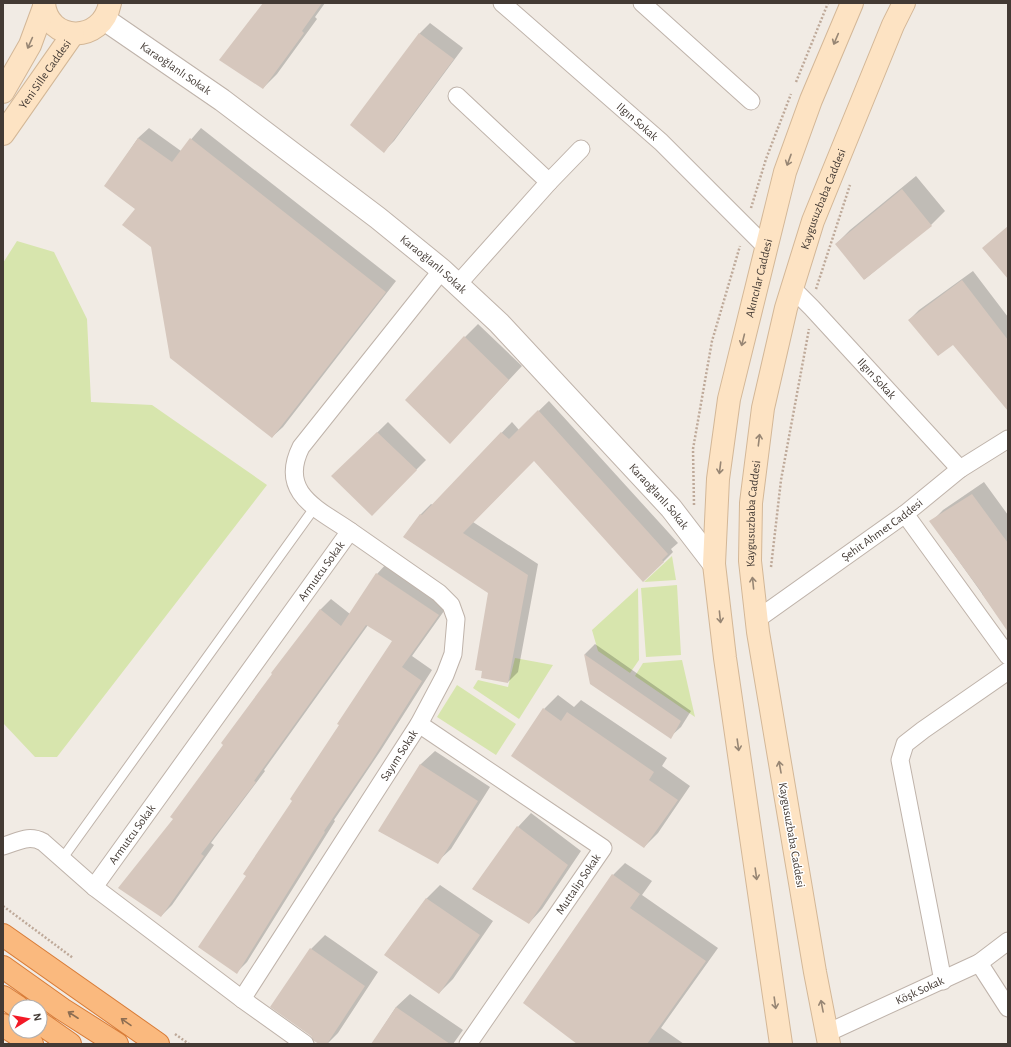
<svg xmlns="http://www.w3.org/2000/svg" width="1011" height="1047" viewBox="0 0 1011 1047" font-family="'Alegreya Sans',sans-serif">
	<rect width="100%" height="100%" fill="#f1ebe4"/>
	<path fill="#d7e5ad" d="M17 241 54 252 87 319 91 402 152 405 267 485 57 757H35L3 723V263Z
		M672 556 676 580 644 582Z
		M677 585 681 655 646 657 641 588Z
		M638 588 639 660 630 673 598 651 592 630Z
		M515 658 553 665 519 719 473 688 478 680 508 687Z
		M682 660 695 717 635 676 643 663Z
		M457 685 516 724 496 755 437 717Z"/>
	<path fill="#0003" d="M264 3H325L315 17 317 19 277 74 263 88Z
		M430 23 463 48 394 141 384 151 351 125 420 33Z
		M149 128 181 151 201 128 396 281 283 427 272 437 152 246 136 209 106 186 138 138Z
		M916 176 945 211 931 225 865 279 836 244 850 230Z
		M973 271 1008 317V410L953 343 909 320 919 310Z
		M478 324 522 366 463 429 465 337Z
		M549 401 678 543 671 549 673 552 663 562 534 460 473 522 538 564 518 672 508 682 489 592 404 537 421 514 431 504 433 505 512 422 519 430Z
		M388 422 426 460 372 514 333 476Z
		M984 482 1008 515V630L931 522 943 510Z
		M387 563 449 604 412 656 432 670 381 750 334 820 335 821 247 962 237 972 247 875 393 641 368 625 264 770 265 771 211 843 214 845 172 905 161 916 174 819 225 744 320 610 331 599 350 614 377 574Z
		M595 644 691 711 681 727 670 737 591 683 585 654Z
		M558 695 574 707 581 700 667 758 662 766 690 786 658 833 644 847 544 709Z
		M435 751 490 787 451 849 437 862 379 831 421 764Z
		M531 813 581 851 542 909 529 923 473 889 518 827Z
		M625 863 652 881 642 895 718 948 661 1028 684 1044H579L613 875Z
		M440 885 493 921 453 979 439 993 385 955 427 898Z
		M325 935 378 972 338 1033 327 1044H320L311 949Z
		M410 994 463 1030 453 1044H372L396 1007Z"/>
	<path fill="#d6c7bd" d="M263 3H322L302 31 304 33 263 89 219 60Z
		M419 33 454 59 384 153 350 125Z
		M138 138 172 162 190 138 386 292 272 438 170 358 151 247 122 225 135 209 104 186Z
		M902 189 932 226 864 280 835 244Z
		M1008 226V279L982 248Z
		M962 280 1008 340V411L953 345 938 356 908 320Z
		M464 336 509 380 450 444 405 400Z
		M538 410 668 554 662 560 664 562 643 582 534 461 463 533 528 575 508 683 481 678 482 671 475 670 488 593 403 537 420 514 422 515 501 432 509 439Z
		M377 432 417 470 372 516 331 476Z
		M972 494 1008 543V632L982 594H983L929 521Z
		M376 573 439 615 402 667 422 681 371 762 324 831 325 832 237 974 198 947 246 876 243 874 292 801 290 799 339 725 337 724 392 641 366 625 254 781 256 782 201 854 204 856 161 917 118 888 173 819 170 817 223 745 221 743 272 674 271 673 320 609 341 626Z
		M584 654 681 721 671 739 590 684Z
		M543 708 561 721 567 712 654 772 649 780 678 800 644 848 511 756Z
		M420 764 478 801 438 864 378 831Z
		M517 826 568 865 529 924 472 889Z
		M612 874 640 894 630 908 706 961 647 1044H577L523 1003Z
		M426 898 480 935 439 994 384 955Z
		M310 948 365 986 327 1044H319L314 1041 311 1036 270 1007Z
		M396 1007 450 1044H371Z"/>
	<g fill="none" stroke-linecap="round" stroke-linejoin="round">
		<defs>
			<path id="service" d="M62 859 315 507"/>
			<g id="minor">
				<path id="s1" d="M502 3 661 142 766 247"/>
				<path d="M642 3 751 101"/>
				<path d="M457 96 549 182 458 284"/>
				<path d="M549 182 581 149"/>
				<path id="s2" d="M792 288 812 308 960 469"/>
				<path d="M905 514 1008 656"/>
				<path id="s3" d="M756 620 905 514 960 469 1008 439"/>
				<path d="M419 724 603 848 468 1044"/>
				<path d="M3 846C18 842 28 834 43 842L94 887 242 999 305 1044"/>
				<path id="s4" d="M94 887 350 531C318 509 278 493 301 447L442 270"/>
				<path d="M979 963 1008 1008"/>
				<path d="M943 981 900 760 905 744 923 730 1008 671"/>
				<path id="s5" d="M242 999 419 724 445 675 453 654 456 619 451 605 439 593 350 531"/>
				<path id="s6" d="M827 1033 979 963 1008 941"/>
			</g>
			<g id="tertiary">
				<path id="s7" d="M104 19 222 100 378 218 442 270 499 323 671 508 714 564"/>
			</g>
			<g id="secondary">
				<path d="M44 3C47 42 102 45 110 3"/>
				<path d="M3 92 30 45 44 7"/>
				<path id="s8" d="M3 134 73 34"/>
				<path id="s9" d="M781 1044 725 658 714 564 718 479 729 399 785 172 811 100 852 3"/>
				<path id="s10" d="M829 1044 815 972 758 632 750 561 751 503 763 408 786 308 813 221 893 25 904 3"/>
			</g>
			<path id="trunk" d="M3 935 158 1044
				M3 967 62 1009 117 1044
				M3 997 18 1007
				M40 1023 70 1044
				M3 1025 32 1044"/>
		</defs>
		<use href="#service" stroke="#bfb3aa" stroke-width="11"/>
		<use href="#minor" stroke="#bfb3aa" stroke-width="19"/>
		<use href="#tertiary" stroke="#bfb3aa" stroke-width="24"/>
		<use href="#secondary" stroke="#d3b797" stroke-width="24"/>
		<use href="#trunk" stroke="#d87c38" stroke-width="24"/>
		<path stroke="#bea999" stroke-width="2.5" stroke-dasharray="2 2" stroke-linecap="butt" d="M796 82 828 3
			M751 208 766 159 791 94
			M816 289 850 185
			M694 505 693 449 712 341 740 246
			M771 567 781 480 809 329
			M3 906 73 958
			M175 1034 189 1044"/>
		<use href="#service" stroke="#fff" stroke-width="9"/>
		<use href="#minor" stroke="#fff" stroke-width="17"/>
		<use href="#tertiary" stroke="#fff" stroke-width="22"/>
		<use href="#secondary" stroke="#fde3c3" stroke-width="22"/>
		<use href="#trunk" stroke="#fab97e" stroke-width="22"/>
	</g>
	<defs><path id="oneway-shaft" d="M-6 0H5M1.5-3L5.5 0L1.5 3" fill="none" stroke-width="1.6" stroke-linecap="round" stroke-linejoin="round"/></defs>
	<g stroke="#978674">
		<use href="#oneway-shaft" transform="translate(836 39) rotate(113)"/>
		<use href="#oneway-shaft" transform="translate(30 43) rotate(114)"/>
		<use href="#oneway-shaft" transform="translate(789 160) rotate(110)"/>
		<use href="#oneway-shaft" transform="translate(743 340) rotate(104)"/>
		<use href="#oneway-shaft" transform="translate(759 440) rotate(-83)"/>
		<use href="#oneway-shaft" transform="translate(720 468) rotate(97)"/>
		<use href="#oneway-shaft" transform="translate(753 583) rotate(-96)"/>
		<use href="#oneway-shaft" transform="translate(720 617) rotate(84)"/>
		<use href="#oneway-shaft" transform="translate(738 745) rotate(82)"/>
		<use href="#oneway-shaft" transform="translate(780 767) rotate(-100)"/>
		<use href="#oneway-shaft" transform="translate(756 874) rotate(82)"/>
		<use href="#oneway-shaft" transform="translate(775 1003) rotate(82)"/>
		<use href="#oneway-shaft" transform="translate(822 1006) rotate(-101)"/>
	</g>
	<g stroke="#8c6d52">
		<use href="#oneway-shaft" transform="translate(73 1015) rotate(-147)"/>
		<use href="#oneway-shaft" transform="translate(126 1022) rotate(-145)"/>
	</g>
	<g text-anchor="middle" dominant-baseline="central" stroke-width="3" stroke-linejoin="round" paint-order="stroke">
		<g font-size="12" fill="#433a34" stroke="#fff">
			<text stroke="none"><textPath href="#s7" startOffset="87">Karaoğlanlı Sokak</textPath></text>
			<text stroke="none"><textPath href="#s8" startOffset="73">Yeni Sille Caddesi</textPath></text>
			<text stroke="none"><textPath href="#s1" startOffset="180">Ilgın Sokak</textPath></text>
			<text stroke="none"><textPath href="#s10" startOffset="861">Kaygusuzbaba Caddesi</textPath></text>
			<text stroke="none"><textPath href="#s7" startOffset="411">Karaoğlanlı Sokak</textPath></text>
			<text stroke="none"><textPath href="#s9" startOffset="775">Akıncılar Caddesi</textPath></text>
			<text stroke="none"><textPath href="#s2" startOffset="124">Ilgın Sokak</textPath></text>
			<text stroke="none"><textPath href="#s7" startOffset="735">Karaoğlanlı Sokak</textPath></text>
			<text stroke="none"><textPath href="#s10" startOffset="537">Kaygusuzbaba Caddesi</textPath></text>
			<text stroke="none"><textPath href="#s3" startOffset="155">Şehit Ahmet Caddesi</textPath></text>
			<text stroke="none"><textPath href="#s4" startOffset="389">Armutcu Sokak</textPath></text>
			<text stroke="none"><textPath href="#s5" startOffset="290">Sayım Sokak</textPath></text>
			<text stroke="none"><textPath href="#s4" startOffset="65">Armutcu Sokak</textPath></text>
			<text transform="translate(792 835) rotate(80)">Kaygusuzbaba Caddesi</text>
			<text transform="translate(578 884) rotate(-56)">Muttalip Sokak</text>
			<text stroke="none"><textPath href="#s6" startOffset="102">Köşk Sokak</textPath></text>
		</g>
	</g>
	<rect width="1011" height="1047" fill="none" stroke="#433a34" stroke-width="8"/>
	<g transform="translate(28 1019) rotate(79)"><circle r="19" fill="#ffffff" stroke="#b4b0ae"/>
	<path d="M0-3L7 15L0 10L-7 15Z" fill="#f31926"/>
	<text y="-6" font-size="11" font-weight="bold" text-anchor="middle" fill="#433a34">N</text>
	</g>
</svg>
